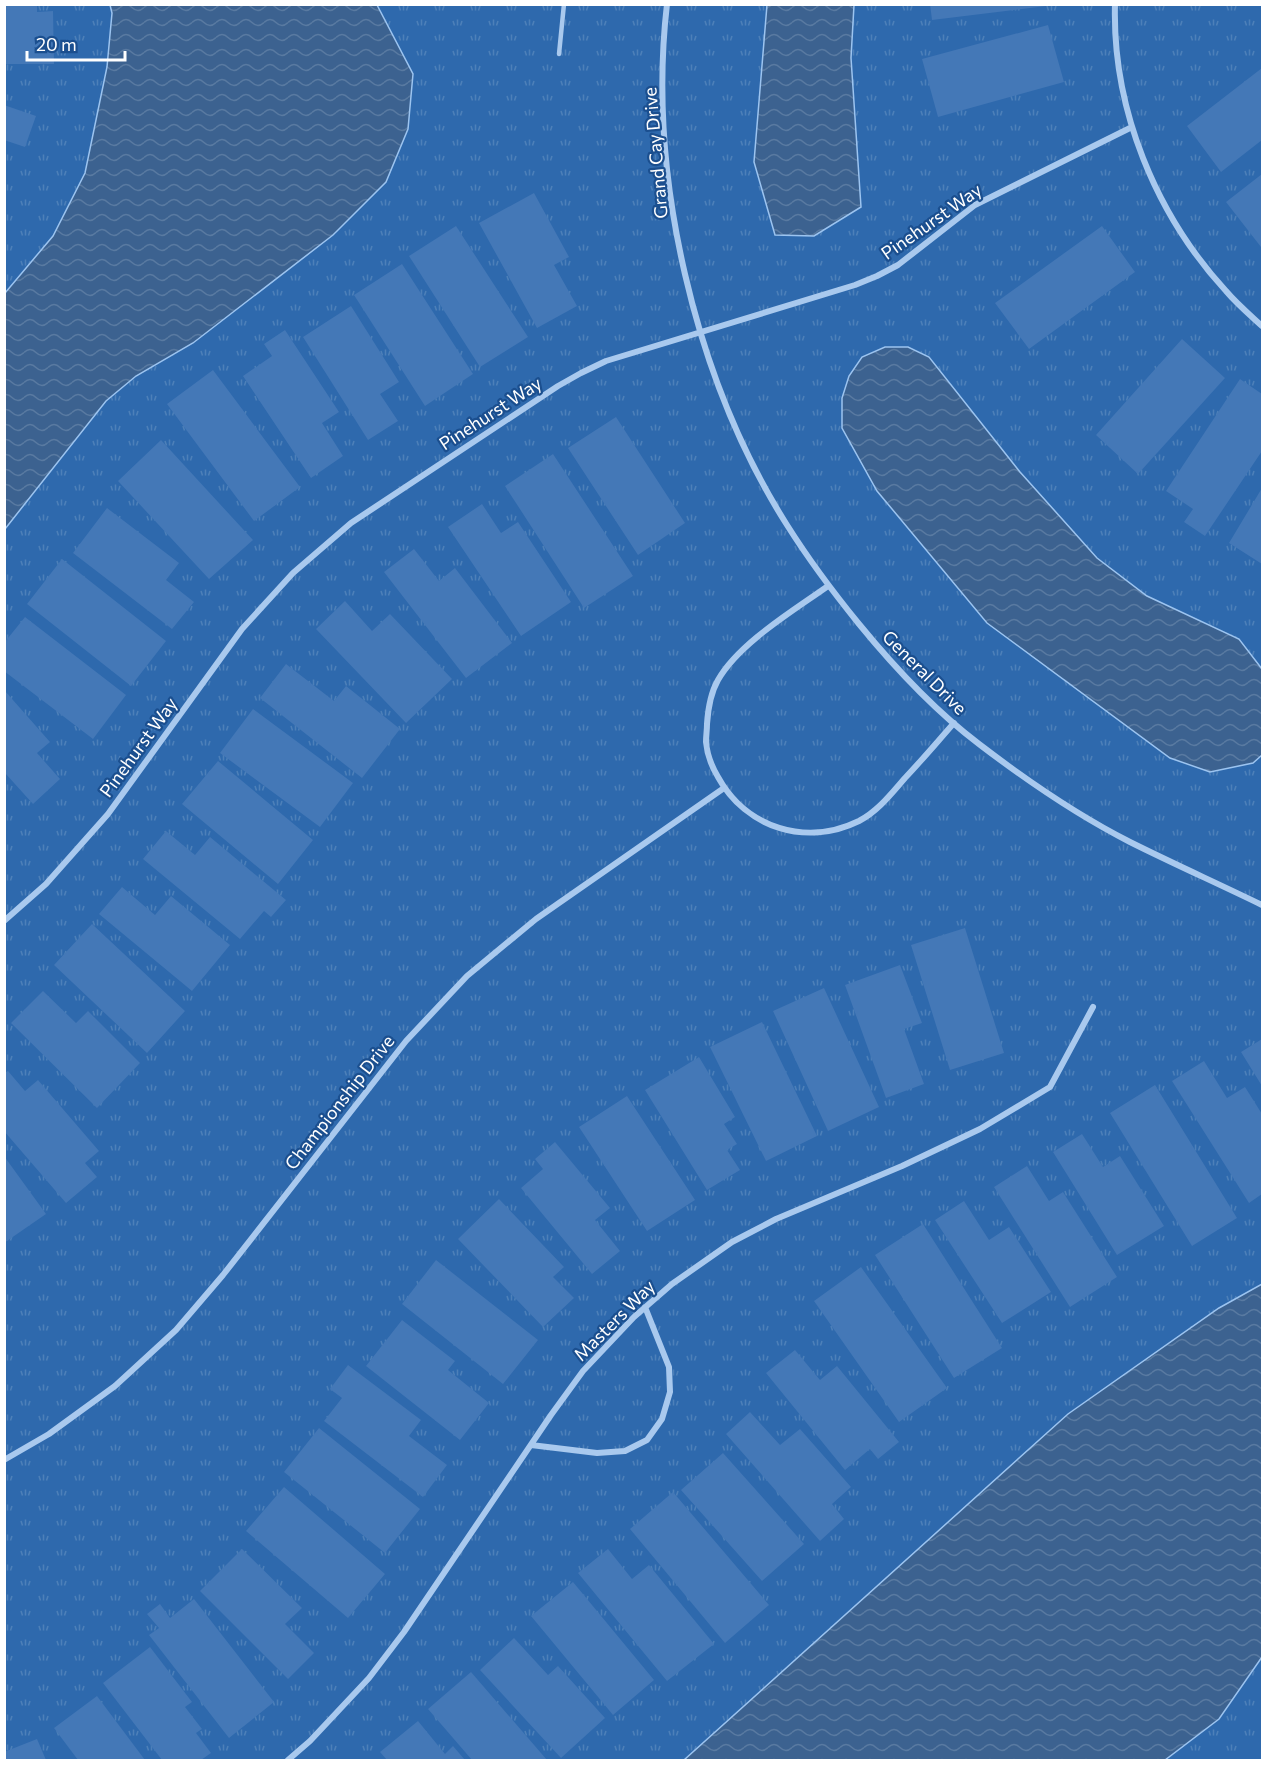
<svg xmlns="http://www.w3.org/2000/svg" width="1267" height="1765" viewBox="0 0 1267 1765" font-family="Commissioner,sans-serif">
	<defs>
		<pattern id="grass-tufts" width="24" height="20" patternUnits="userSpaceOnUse" patternTransform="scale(1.5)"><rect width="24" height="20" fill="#2e69ad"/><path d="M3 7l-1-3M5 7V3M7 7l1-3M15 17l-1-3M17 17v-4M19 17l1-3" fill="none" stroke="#4d80b9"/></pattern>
		<pattern id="water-waves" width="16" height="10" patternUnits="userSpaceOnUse" patternTransform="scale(1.5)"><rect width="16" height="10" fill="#3c6290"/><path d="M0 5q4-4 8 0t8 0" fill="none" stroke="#597aa1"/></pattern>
	</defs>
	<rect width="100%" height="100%" fill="#1b4f8f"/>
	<path fill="url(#grass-tufts)" d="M5 5H1262V1760H5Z"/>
	<path fill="url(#water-waves)" stroke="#9cc4f0" stroke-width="1.5" d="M110 5H377L413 74 408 129 386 182 333 235 193 343 136 376 106 401 5 529V293L53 236 85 173 107 67 112 13Z
		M767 5H854L851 58 861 207 814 236 775 235 754 162Z
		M885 347H908L929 357 1020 472 1097 558 1147 596 1239 639 1262 669V755L1253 763 1210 772 1170 758 987 623 877 491 842 428V398L849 376 862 357Z
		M1262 1284V1657L1219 1719 1165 1760H684L1068 1414 1219 1308Z"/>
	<path fill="#4478b7" d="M4 4H37V12L53 11 54 64H4Z
		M930 4H1046V6L932 20Z
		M1048 25 1064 82 938 117 922 59Z
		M1262 68V140L1221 172 1187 126Z
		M4 105 36 116 25 147 4 140Z
		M1262 174V246L1261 247 1226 202Z
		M534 193 569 257 554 265 577 306 537 328 479 223Z
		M456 226 528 337 480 367 409 256Z
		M1102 226 1135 272 1029 349 995 303Z
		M402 264 473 374 425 406 354 295Z
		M351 306 399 382 380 394 398 421 368 440 303 337Z
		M285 330 339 412 322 423 343 456 311 478 243 376 272 356 264 344Z
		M1182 339 1225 378 1138 474 1096 435Z
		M213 370 300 487 254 521 167 404Z
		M1240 379 1262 394V451L1205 536 1184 522 1193 509 1166 491Z
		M616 417 685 523 638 555 568 448Z
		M161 440 253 540 209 579 118 481Z
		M553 454 633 576 584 608 505 486Z
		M1262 488V564L1229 543Z
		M482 504 501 533 518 522 571 602 521 636 448 527Z
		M107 508 179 563 166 580 194 602 172 629 73 553Z
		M414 549 439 581 455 568 512 643 466 678 384 572Z
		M62 559 166 641 131 686 27 604Z
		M345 601 372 631 390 614 452 679 406 723 316 629Z
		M25 617 126 695 93 739 4 671V643Z
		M286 664 334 701 346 686 400 729 362 778 260 698Z
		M5 691 50 742 37 753 60 779 33 804 5 773Z
		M253 709 353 783 320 827 220 753Z
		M218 761 313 840 278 884 182 804Z
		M166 831 195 855 210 837 286 900 271 917 264 911 240 939 143 859Z
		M122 887 155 915 171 896 230 945 192 991 99 914Z
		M92 924 185 1011 147 1053 54 965Z
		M965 928 1004 1053 950 1070 911 945Z
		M900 965 922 1023 904 1029 924 1084 886 1098 845 985Z
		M824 988 879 1107 828 1131 773 1011Z
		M43 991 76 1023 88 1011 140 1063 97 1108 11 1023Z
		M762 1022 817 1136 766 1161 710 1047Z
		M1262 1039V1086L1241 1052Z
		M699 1057 735 1117 724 1124 737 1144 727 1150 740 1170 707 1190 645 1090Z
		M1204 1061 1227 1098 1245 1087 1262 1114V1194L1249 1203 1172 1081Z
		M8 1071 25 1091 38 1080 99 1151 85 1163 97 1177 66 1203 4 1131V1073Z
		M1155 1085 1237 1218 1192 1246 1110 1113Z
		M627 1096 695 1200 647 1231 579 1127Z
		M1082 1134 1103 1167 1120 1156 1164 1226 1117 1255 1053 1152Z
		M555 1142 610 1208 595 1220 620 1251 592 1274 521 1188 543 1169 535 1159Z
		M4 1156 46 1214 4 1243Z
		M1027 1166 1049 1201 1063 1192 1117 1277 1070 1307 994 1187Z
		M499 1199 564 1267 553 1277 574 1298 543 1327 458 1239Z
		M964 1201 989 1240 1009 1227 1051 1292 1002 1323 935 1220Z
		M923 1224 1002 1348 954 1378 875 1255Z
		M436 1260 538 1340 503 1384 402 1304Z
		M861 1267 947 1388 899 1422 814 1301Z
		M402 1320 455 1361 448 1370 489 1403 460 1440 366 1366Z
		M795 1350 820 1380 837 1366 899 1442 878 1459 870 1449 845 1470 766 1373Z
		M348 1365 421 1420 409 1436 447 1465 423 1497 324 1421 342 1398 330 1389Z
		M750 1412 780 1445 800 1429 851 1487 832 1504 844 1519 820 1541 726 1434Z
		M319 1428 420 1509 385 1553 284 1472Z
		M723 1453 804 1544 762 1581 681 1490Z
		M284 1487 385 1574 348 1618 246 1531Z
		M673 1492 769 1605 725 1643 630 1529Z
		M242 1549 302 1608 285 1624 314 1653 288 1679 200 1591Z
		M608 1549 632 1579 649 1565 714 1644 667 1681 578 1573Z
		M573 1582 654 1680 613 1715 531 1616Z
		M194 1599 274 1702 229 1738 149 1635 159 1628 147 1614 160 1604 170 1618Z
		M514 1638 548 1675 558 1666 605 1718 561 1758 480 1670Z
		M150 1647 192 1702 185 1707 202 1729 196 1733 211 1753 201 1760H162L103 1683Z
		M471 1672 547 1760H472L428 1709Z
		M97 1696 145 1760H78L54 1728Z
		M418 1721 445 1754 453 1746 465 1760H387L380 1752Z
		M37 1739 46 1760H4V1752Z"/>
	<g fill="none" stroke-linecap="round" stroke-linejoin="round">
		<path stroke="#a9c9ee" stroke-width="4.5" d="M559 54 564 4"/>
		<path stroke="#a9c9ee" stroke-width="6" d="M667 4C647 175 695 380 787 525 809 560 833 592 859 624 895 668 934 710 979 744 1026 780 1077 815 1130 842 1174 864 1219 884 1262 905
			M1115 4C1112 109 1156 215 1226 291 1237 304 1250 315 1262 326
			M828 586C793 611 739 643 718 680 710 694 708 709 707 724 707 730 706 736 706 742 707 754 712 767 718 777 746 828 806 847 859 821 878 811 891 794 905 778 922 760 938 741 954 723
			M4 921 46 884 108 814 242 629 293 573 351 523 558 386 581 373 606 361 855 285 877 276 898 265 975 205 1132 127
			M531 1445 597 1453 625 1451 647 1440 662 1419 670 1392 669 1367 645 1307
			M4 1460 49 1434 115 1386 176 1330 223 1275 406 1041 467 976 536 919 724 788
			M288 1760 310 1741 369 1678 404 1632 551 1415 583 1371 634 1317 672 1284 732 1242 776 1219 902 1166 980 1129 1050 1087 1093 1007"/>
	</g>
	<g text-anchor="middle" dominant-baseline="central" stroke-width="4.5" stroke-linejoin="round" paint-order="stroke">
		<g font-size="18" fill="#fff" stroke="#1b4f8f">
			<text transform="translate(655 153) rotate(-95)">Grand Cay Drive</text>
			<text transform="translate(931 221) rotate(-35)">Pinehurst Way</text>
			<text transform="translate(490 413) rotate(-33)">Pinehurst Way</text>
			<text transform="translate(925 672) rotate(45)">General Drive</text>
			<text transform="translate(138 747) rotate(-54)">Pinehurst Way</text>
			<text transform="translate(339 1102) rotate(-52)">Championship Drive</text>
			<text transform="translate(614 1320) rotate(-45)">Masters Way</text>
		</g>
	</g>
	<rect width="1267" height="1765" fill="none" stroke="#ffffff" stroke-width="12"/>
	<path d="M27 51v9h98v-9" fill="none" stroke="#ffffff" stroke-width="3"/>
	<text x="36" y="51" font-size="18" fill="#ffffff" stroke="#1b4f8f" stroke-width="4.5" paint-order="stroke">20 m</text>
</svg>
